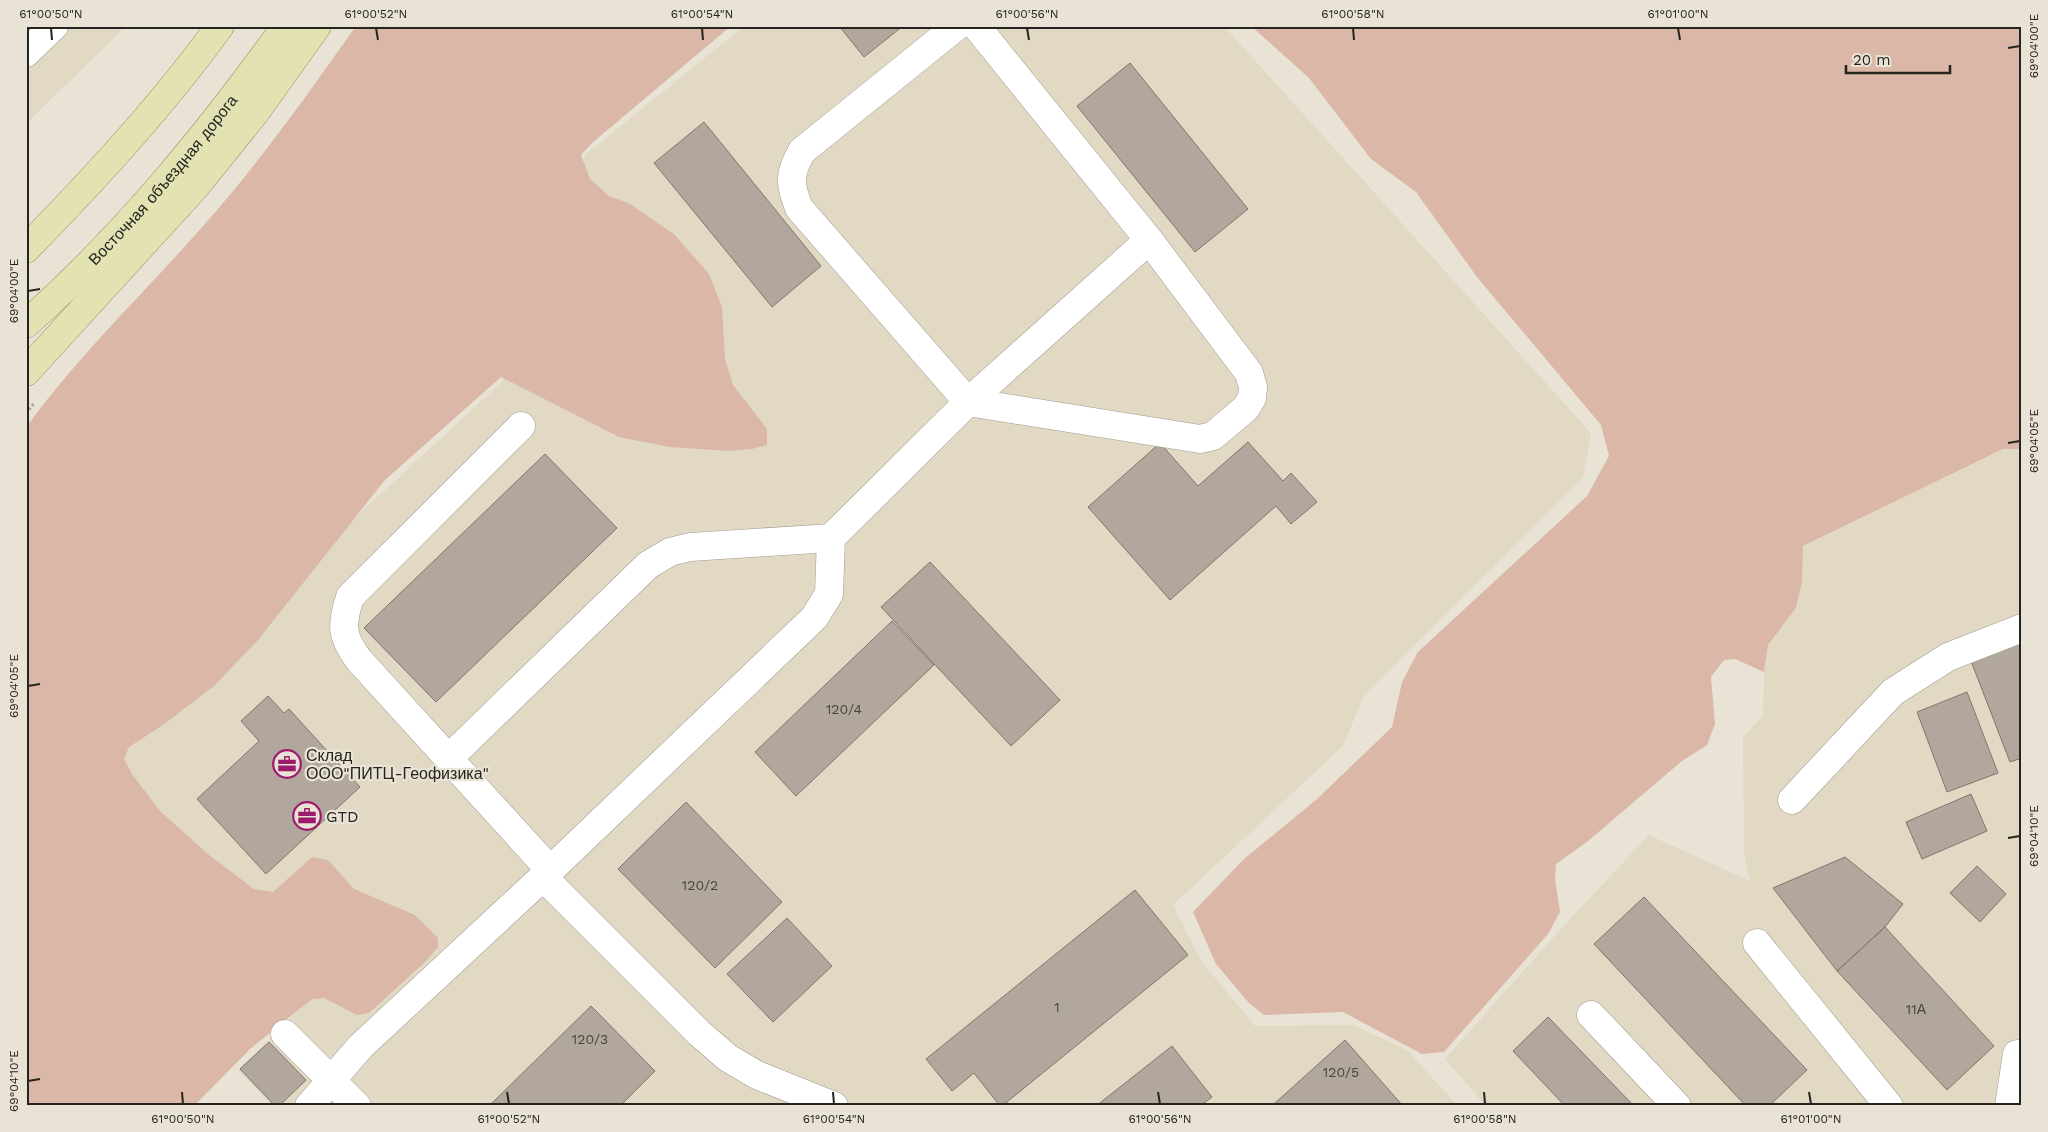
<svg xmlns="http://www.w3.org/2000/svg" width="2048" height="1132" viewBox="0 0 2048 1132" font-family="'Work Sans',sans-serif">
	<rect width="100%" height="100%" fill="#e9e3d6"/>
	<path fill="#e2d9c5" d="M26 26H126L26 124Z
		M744 26H1224L1591 433 1583 478 1364 695 1343 746 1173 905 1202 962 1255 1026 1353 1025 1407 1050 1458 1106H272L238 1070 301 1008 87 765 503 381 586 154Z
		M2003 449H2022V1106H1486L1445 1059 1567 922 1649 835 1750 881 1744 853 1743 738 1763 715 1764 672 1768 645 1796 608 1802 582 1803 546Z"/>
	<path fill="#dab7a6" d="M356 26H731L592 143 581 155 590 179 609 196 630 204 675 235 709 274 722 307 725 359 733 385 767 429V445L752 449 729 451 670 447 619 437 501 377 385 480 258 640 214 686 163 725 129 747 124 759 132 774 161 812 209 855 254 889 273 892 312 857 328 860 354 889 415 915 438 938V947L425 962 369 1013 357 1015 324 998 312 999 250 1049 194 1106H26V427C79 355 145 292 204 225 259 163 308 94 356 26Z
		M1251 26H2022V449H2003L1803 546 1802 582 1796 608 1768 645 1764 672 1735 659 1724 660 1711 677 1715 724 1707 745 1682 761 1588 841 1556 864 1555 879 1560 912 1548 934 1444 1052 1422 1054 1343 1012 1264 1015 1249 1003 1216 964 1193 912 1244 859 1317 799 1392 727 1402 682 1418 652 1587 496 1609 456 1601 425 1477 277 1416 192 1371 159 1309 78Z"/>
	<path fill="#b1a79c" stroke="#80766d" d="M839 26H903L864 57Z
		M1130 63 1248 209 1195 252 1077 106Z
		M704 122 821 266 772 307 654 163Z
		M1248 442 1283 481 1291 473 1317 502 1291 524 1276 506 1170 600 1088 507 1160 443 1198 486Z
		M545 454 617 528 436 702 364 628Z
		M930 562 1060 700 1011 746 881 607Z
		M892 621 934 665 796 796 755 752Z
		M2022 642V758L2010 762 1971 661Z
		M1967 692 1998 773 1947 792 1917 712Z
		M268 696 284 713 289 709 360 787 266 874 197 799 259 741 241 721Z
		M1971 794 1987 831 1922 859 1906 822Z
		M686 802 782 902 715 968 618 869Z
		M1845 857 1903 904 1885 927 1837 971 1773 888Z
		M1977 866 2006 894 1980 922 1950 893Z
		M1135 890 1188 955 1002 1106H1000L974 1073 952 1091 926 1059Z
		M1644 897 1807 1070 1769 1106H1746L1594 944Z
		M787 918 832 966 773 1022 727 974Z
		M1885 927 1994 1046 1947 1090 1837 971Z
		M591 1006 655 1071 620 1106H489Z
		M1548 1017 1634 1106H1565L1513 1051Z
		M1345 1040 1403 1106H1278L1275 1103Z
		M269 1042 306 1080 279 1106H275L240 1069Z
		M1172 1046 1212 1097 1200 1106H1096Z"/>
	<g fill="none" stroke-linecap="round" stroke-linejoin="round">
		<defs>
			<path id="minor" d="M957 26 802 151C789 174 789 183 799 208L968 402 1200 439 1213 436 1246 408 1252 398 1253 387 1249 373 1149 240 976 26
				M26 53 54 26
				M521 426 350 597C341 625 341 635 358 659L550 870
				M448 759 648 565 670 552 690 547 831 538
				M1792 800 1893 692 1948 657 2022 628
				M543 877 699 1033 728 1058 757 1075 834 1106
				M1757 943 1889 1106
				M1591 1015 1677 1106
				M285 1034 357 1106
				M309 1106 361 1046 543 877 814 618 829 594 831 538 968 402 1149 240
				M2009 1106 2017 1054"/>
			<g id="major">
				<path d="M26 249C95 178 162 106 220 26"/>
				<path id="s1" d="M26 324C125 236 209 133 286 26"/>
				<path d="M26 372 196 186 254 114 317 26"/>
			</g>
		</defs>
		<use href="#minor" stroke="#a09b8e" stroke-width="29"/>
		<use href="#major" stroke="#94925f" stroke-width="29"/>
		<path stroke="#aaa59b" stroke-width="3" stroke-dasharray="2.5 2.5" stroke-linecap="butt" d="M26 414 34 403"/>
		<use href="#minor" stroke="#fff" stroke-width="28"/>
		<use href="#major" stroke="#e2e2b3" stroke-width="28"/>
	</g>
	<path fill="none" stroke="#26241f" stroke-width="2" d="M51 28 52 40M376 28 378 40M702 28 703 40M1027 28 1029 40M1353 28 1354 40M1678 28 1680 40M2008 48 2020 46M28 291 40 289M2008 443 2020 441M28 686 40 684M2008 838 2020 836M28 1081 40 1079M182 1092 183 1104M507 1092 509 1104M833 1092 834 1104M1158 1092 1160 1104M1484 1092 1485 1104M1809 1092 1811 1104"/>
	<defs>
		<symbol id="office-ring" viewBox="-11 -11 22 22"><circle r="9.5" fill="#e9e3d6" stroke="#9d196b" stroke-width="1.5"/><path d="M-6-3h4V-5.5h4V-3h4V5H-6ZM-1-4.5V-3h2v-1.5ZM-6 0V1H6V0Z" fill="#9d196b"/></symbol>
	</defs>
	<g fill-rule="evenodd">
		<use href="#office-ring" x="271" y="748" width="32" height="32"/>
		<use href="#office-ring" x="291" y="800" width="32" height="32"/>
	</g>
	<g text-anchor="middle" dominant-baseline="central" stroke-width="4.5" stroke-linejoin="round" paint-order="stroke">
		<g font-size="14" fill="#49453e">
			<text x="844" y="709">120/4</text>
			<text x="700" y="885">120/2</text>
			<text x="1057" y="1007">1</text>
			<text x="1916" y="1009">11А</text>
			<text x="590" y="1039">120/3</text>
			<text x="1341" y="1072">120/5</text>
		</g>
		<g font-size="16" fill="#26241f" stroke="#e9e3d6">
			<text stroke="none"><textPath href="#s1" startOffset="199">Восточная объездная дорога</textPath></text>
		</g>
		<g font-size="16" fill="#26241f" stroke="#e9e3d6" text-anchor="start">
			<text x="306" y="755">Склад<tspan x="306" dy="18">ООО"ПИТЦ-Геофизика"</tspan></text>
			<text x="326" y="816">GTD</text>
		</g>
	</g>
	<rect width="2048" height="1132" fill="none" stroke="#e9e3d6" stroke-width="55"/>
	<path d="M1846 65v8h104v-8" fill="none" stroke="#26241f" stroke-width="2.5"/>
	<text x="1853" y="65" font-size="15" fill="#26241f" stroke="#e9e3d6" stroke-width="4" paint-order="stroke">20 m</text>
	<rect x="28" y="28" width="1992" height="1076" fill="none" stroke="#26241f" stroke-width="2"/>
	<g font-size="12" text-anchor="middle" fill="#26241f">
		<text x="51" y="18">61°00'50"N</text>
		<text x="376" y="18">61°00'52"N</text>
		<text x="702" y="18">61°00'54"N</text>
		<text x="1027" y="18">61°00'56"N</text>
		<text x="1353" y="18">61°00'58"N</text>
		<text x="1678" y="18">61°01'00"N</text>
		<text transform="translate(2034 46) rotate(-90)" y="4">69°04'00"E</text>
		<text transform="translate(14 291) rotate(-90)" y="4">69°04'00"E</text>
		<text transform="translate(2034 441) rotate(-90)" y="4">69°04'05"E</text>
		<text transform="translate(14 686) rotate(-90)" y="4">69°04'05"E</text>
		<text transform="translate(2034 836) rotate(-90)" y="4">69°04'10"E</text>
		<text transform="translate(14 1081) rotate(-90)" y="4">69°04'10"E</text>
		<text x="183" y="1123">61°00'50"N</text>
		<text x="509" y="1123">61°00'52"N</text>
		<text x="834" y="1123">61°00'54"N</text>
		<text x="1160" y="1123">61°00'56"N</text>
		<text x="1485" y="1123">61°00'58"N</text>
		<text x="1811" y="1123">61°01'00"N</text>
	</g>
</svg>
